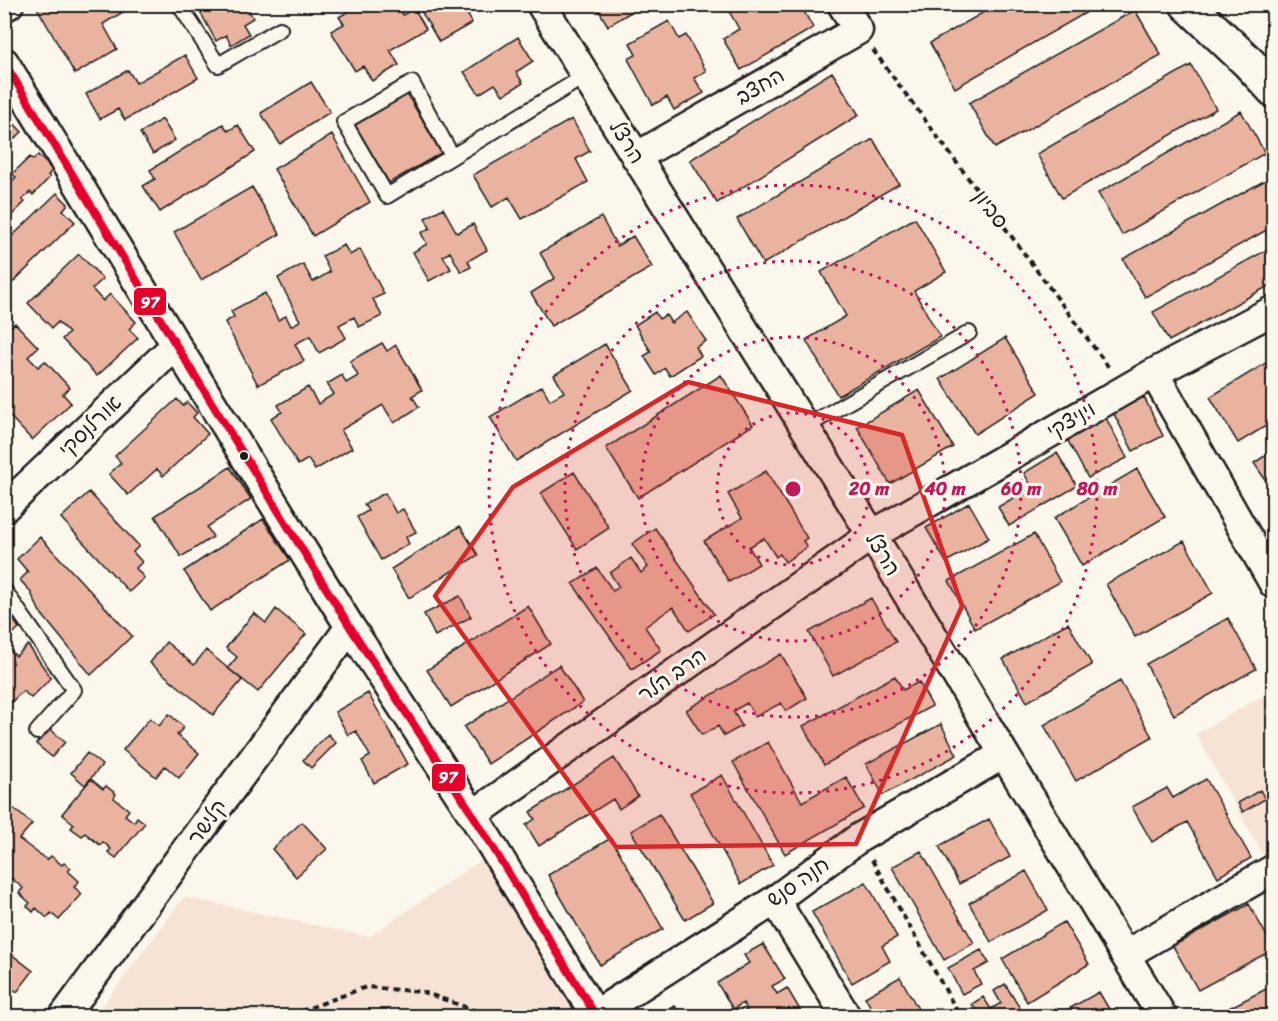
<svg xmlns="http://www.w3.org/2000/svg" width="1278" height="1021" viewBox="0 0 1278 1021" font-family="Sriracha,'Playpen Sans Hebrew',sans-serif">
	<rect width="100%" height="100%" fill="#fbf7ec"/>
	<filter id="ink" filterUnits="userSpaceOnUse"><feTurbulence type="fractalNoise" baseFrequency=".0167" numOctaves="2"/><feDisplacementMap in="SourceGraphic" scale="12" xChannelSelector="R" yChannelSelector="G"/><feConvolveMatrix kernelMatrix="1 2 1 2 8 2 1 2 1" color-interpolation-filters="sRGB"/></filter>
	<g filter="url(#ink)">
		<path fill="#f6e3d5" d="M1273 690V858L1267 862 1196 734Z
			M484 858 582 1016H95L184 897 369 937Z"/>
		<path fill="#eab3a0" stroke="#1c1c1c" stroke-width="1.5" d="M35 4H136L103 24 117 49 75 74Z
			M196 4H245L253 18 243 24 249 34 231 45 226 35 216 41Z
			M360 4H397L403 15 414 8 426 29 390 50 399 65 372 81 363 66 355 71 331 31 344 24 339 17Z
			M417 4H477L466 11 472 23 439 42Z
			M595 4H644L608 26Z
			M725 4H774L776 9 784 4H800L813 28 741 70 723 39 739 29Z
			M998 4H1101L955 88 930 43Z
			M1135 10 1161 55 995 148 969 103Z
			M669 21 679 39 686 35 706 71 694 78 704 93 674 110 667 97 653 105 628 59 636 55 630 43Z
			M518 37 533 61 516 72 523 83 503 95 495 84 479 94 464 72Z
			M185 55 198 78 125 120 118 109 100 119 86 94 128 70 136 83Z
			M1191 65 1216 109 1062 198 1037 154Z
			M832 72 859 115 717 203 690 160Z
			M311 82 330 112 280 144 261 113Z
			M407 94 441 153 389 183 355 125Z
			M1241 111 1265 153 1122 235 1098 193Z
			M4 113 22 132 4 148Z
			M162 119 175 140 153 154 140 133Z
			M572 119 590 151 576 159 588 182 522 219 509 197 492 207 473 175Z
			M223 124 228 131 238 125 255 152 160 212 143 186 155 179 150 170Z
			M332 135 370 202 313 236 274 169Z
			M873 139 899 184 763 264 737 219Z
			M38 155 53 170 48 175 50 177 33 195 30 192 22 200 25 202 7 220 4 217V181L8 185 16 177 12 174 30 157 33 160Z
			M1271 177 1274 182V226L1145 297 1123 259Z
			M252 187 280 234 201 280 174 232Z
			M57 193 68 204 63 210 75 222 5 290 4 244Z
			M443 208 457 233 473 224 487 250 468 261 471 267 461 272 450 252 443 256 451 269 429 281 413 252 427 244 421 233 430 228 425 218Z
			M601 217 617 246 633 236 652 267 551 326 531 293 555 278 540 253Z
			M915 218 946 272 914 291 940 337 838 396 806 340 846 316 821 272Z
			M344 245 350 255 360 249 384 294 373 299 382 316 359 327 354 317 339 325 346 338 319 353 310 336 295 344 304 361 258 385 225 322 234 317 231 311 265 293 278 320 286 316 291 326 300 321 278 278 303 264 313 282 330 272 322 256Z
			M1274 246V283L1169 341 1153 312Z
			M79 254 103 279 92 289 103 301 110 294 136 322 129 329 138 338 97 376 62 339 69 333 58 322 52 328 28 303Z
			M655 312 659 319 666 315 671 323 687 312 706 341 696 347 701 356 670 376 665 368 656 375 644 356 651 352 635 325Z
			M15 323 38 347 28 357 38 367 45 361 70 388 63 394 71 403 32 440 4 410V333Z
			M1005 338 1039 393 975 434 940 379Z
			M382 343 387 351 396 345 422 390 412 396 419 407 394 423 383 405 341 430 352 448 315 470 308 459 298 465 271 418 282 412 278 405 308 387 318 404 334 394 327 384 342 375 346 383 358 376 350 361Z
			M605 344 633 390 516 461 490 417 542 386 550 400 564 392 554 375Z
			M1274 358V421L1238 443 1210 397Z
			M721 375 753 425 638 498 606 448Z
			M919 390 953 447 890 484 857 427Z
			M1144 397 1163 436 1133 451 1113 412Z
			M177 399 183 406 187 402 197 413 193 417 208 434 163 476 157 469 128 495 109 474 121 463 115 456Z
			M1106 418 1127 458 1088 478 1067 439Z
			M1274 450V493L1254 463Z
			M1057 453 1077 486 1009 526 998 507 1032 487 1024 473Z
			M230 467 251 499 207 527 213 537 181 557 155 516Z
			M1137 469 1165 517 1082 566 1054 518Z
			M766 471 807 538 803 541 807 547 785 562 780 554 776 557 764 538 749 547 759 564 729 582 704 541 742 518 728 494Z
			M574 472 609 528 577 549 541 493Z
			M89 492 139 546 133 552 142 562 136 568 144 578 129 592 61 518Z
			M385 493 396 513 403 509 416 532 406 537 409 544 381 560 357 517 368 511 364 504Z
			M969 503 989 538 946 562 926 528Z
			M263 519 290 560 210 611 184 571Z
			M460 526 478 555 409 598 391 569Z
			M655 528 714 614 689 631 673 607 645 627 661 650 632 669 573 584 597 568 613 591 619 587 610 573 631 558 641 573 648 567 632 544Z
			M1034 534 1060 582 975 629 949 581Z
			M40 537 132 636 91 675 40 612 30 591 20 580 28 572 17 559Z
			M1184 541 1213 593 1135 637 1106 584Z
			M460 596 471 617 435 636 424 614Z
			M871 598 896 642 833 676 809 632Z
			M4 605 19 628 4 642Z
			M528 606 551 644 451 707 427 670Z
			M276 609 306 634 258 692 228 668 237 657 226 648 254 613 266 623Z
			M1228 618 1256 669 1174 715 1146 664Z
			M1068 623 1092 665 1027 702 1003 659Z
			M166 642 194 665 206 650 242 680 213 715 150 663Z
			M4 645 16 656 28 645 51 678 31 698 23 691 4 709Z
			M781 654 807 698 786 711 781 703 755 717 747 703 733 711 742 726 724 736 718 726 702 735 686 710Z
			M559 665 583 702 488 764 464 727Z
			M895 676 903 690 919 682 932 706 824 765 803 726Z
			M1120 681 1152 737 1076 781 1044 725Z
			M368 693 408 764 374 783 362 761 370 756 356 731 348 735 335 712Z
			M169 714 184 727 177 735 199 753 179 778 165 766 156 777 123 750 150 718 159 726Z
			M941 724 957 755 883 795 866 764Z
			M50 729 65 742 52 757 36 744Z
			M328 734 336 743 311 768 303 760Z
			M768 742 802 802 846 777 864 808 785 854 733 762Z
			M87 753 102 765 85 785 71 773Z
			M614 758 638 796 619 809 613 799 539 846 526 825 535 819 530 812Z
			M722 775 773 865 741 884 690 793Z
			M91 779 103 789 106 786 116 794 114 798 129 810 125 815 134 822 137 817 145 823 116 858 108 852 111 849 103 842 100 845 85 833 82 836 71 828 74 824 62 814Z
			M1206 779 1251 858 1218 877 1187 822 1152 842 1132 807 1167 788 1173 798Z
			M1260 790 1265 799 1243 812 1238 803Z
			M13 808 32 824 19 839 47 860 51 856 62 865 64 863 71 868 68 871 79 881 74 887 82 894 59 920 51 913 47 918 36 908 33 912 27 906 30 903 19 893 23 888 4 872V819Z
			M659 814 713 903 685 920 631 831Z
			M989 819 1010 857 959 884 939 846Z
			M302 822 327 849 296 877 272 849Z
			M611 838 663 929 600 965 548 875Z
			M921 851 974 943 944 960 892 867Z
			M1026 871 1048 910 991 942 969 903Z
			M866 882 897 937 882 946 890 961 852 983 812 912Z
			M1249 904 1274 949 1198 990 1173 946Z
			M1064 922 1089 964 1027 1002 1002 959Z
			M4 937 12 942 6 950 33 971 17 992 7 984 4 987Z
			M763 944 785 979 772 986 777 994 787 988 803 1015 801 1016H741L740 1014 747 1010 743 1003 733 1009 717 983 749 963 744 955Z
			M981 950 989 963 974 971 981 984 962 994 948 968Z
			M900 977 922 1016H876L865 997Z
			M1005 984 1023 1013 1017 1016H980L972 1004 983 997 991 1009 1001 1003 994 991Z
			M1274 985V1016H1213Z
			M1099 992 1113 1016H1056Z
			M675 1006 681 1016H654Z"/>
		<g fill="none" stroke-linecap="round" stroke-linejoin="round">
			<defs>
				<path id="lane" d="M179 4 218 65 280 29
					M452 156 412 83 344 122 387 196 585 76
					M805 427 969 333
					M4 590 74 690 37 732"/>
				<path id="street" d="M541 4 872 535 1162 1016
					M4 7 9 4
					M4 62 176 345 350 627 473 815 596 1016
					M636 157 858 30 842 4
					M1154 373 1274 584
					M4 508 176 345
					M473 815 872 535 1154 373 1274 310
					M775 900 846 1016
					M1125 955 1274 869
					M595 1015 775 900 859 838 1004 754
					M64 1016 350 627"/>
				<path id="secondary" d="M1187 4 1249 63 1274 90"/>
			</defs>
			<use href="#lane" stroke="#1c1c1c" stroke-width="18"/>
			<use href="#street" stroke="#1c1c1c" stroke-width="33"/>
			<use href="#secondary" stroke="#1c1c1c" stroke-width="38"/>
			<path stroke="#1c1c1c" stroke-width="4" stroke-dasharray="6 4.5" stroke-linecap="butt" d="M873 50 1110 369
				M872 860 960 1016
				M291 1016 304 1010 366 987 423 992 491 1016"/>
			<use href="#lane" stroke="#fbf7ec" stroke-width="14"/>
			<use href="#street" stroke="#fbf7ec" stroke-width="28"/>
			<use href="#secondary" stroke="#fbf7ec" stroke-width="33"/>
			<defs>
				<path id="bus-1" d="M4 62 176 345 350 627 473 815 596 1016"/>
			</defs>
			<use href="#bus-1" stroke="#fbf7ec" stroke-width="12"/>
			<use href="#bus-1" stroke="#e4002b" stroke-width="8"/>
		</g>
	</g>
	<path fill="#d62828" fill-opacity="0.2" stroke="#d62828" stroke-width="4.5" stroke-linejoin="round" d="M688 382 902 435 962 606 856 844 616 847 435 596 513 487Z"/>
	<g fill="none" stroke="#c2185b" stroke-width="3" stroke-dasharray="3 6">
		<circle cx="793" cy="489" r="76"/>
		<circle cx="793" cy="489" r="152"/>
		<circle cx="793" cy="489" r="228"/>
		<circle cx="793" cy="489" r="304"/>
	</g>
	<circle fill="#1c1c1c" stroke="#fbf7ec" stroke-width="2" cx="244" cy="456" r="5"/>
	<g text-anchor="middle" dominant-baseline="central" stroke-width="6" stroke-linejoin="round" paint-order="stroke">
		<g font-size="21" fill="#1c1c1c" stroke="#fbf7ec">
			<text transform="translate(760 86) rotate(-30)">החצב</text>
			<text transform="translate(627 142) rotate(58)">הרצל</text>
			<text transform="translate(991 209) rotate(53)">סביון</text>
			<text transform="translate(1071 420) rotate(-30)">ויניצקי</text>
			<text transform="translate(90 426) rotate(-44)">אורלנסקי</text>
			<text transform="translate(883 554) rotate(59)">הרצל</text>
			<text transform="translate(672 675) rotate(-35)">הרב הלר</text>
			<text transform="translate(207 822) rotate(-54)">קלישר</text>
			<text transform="translate(798 882) rotate(-35)">חנה סנש</text>
		</g>
	</g>
	<circle cx="793" cy="489" r="9" fill="#c2185b" stroke="#fbf7ec" stroke-width="3"/>
	<g font-size="18" text-anchor="middle" font-weight="bold" fill="#c2185b" stroke="#fbf7ec" stroke-width="6" stroke-linejoin="round" paint-order="stroke">
		<text x="869" y="495">20 m</text>
		<text x="945" y="495">40 m</text>
		<text x="1021" y="495">60 m</text>
		<text x="1097" y="495">80 m</text>
	</g>
	<g stroke="#fbf7ec" stroke-width="2">
		<rect x="133" y="287" width="34" height="29" rx="6" fill="#e4002b"/>
		<rect x="431" y="763" width="35" height="29" rx="6" fill="#e4002b"/>
	</g>
	<g font-size="16" text-anchor="middle" font-weight="bold" fill="#fff">
		<text x="150" y="308">97</text>
		<text x="448" y="783">97</text>
	</g>
	<rect width="1278" height="1021" fill="none" stroke="#fbf7ec" stroke-width="24"/>
	<rect x="12" y="12" width="1254" height="997" fill="none" stroke="#1c1c1c" stroke-width="2" filter="url(#ink)"/>
</svg>
